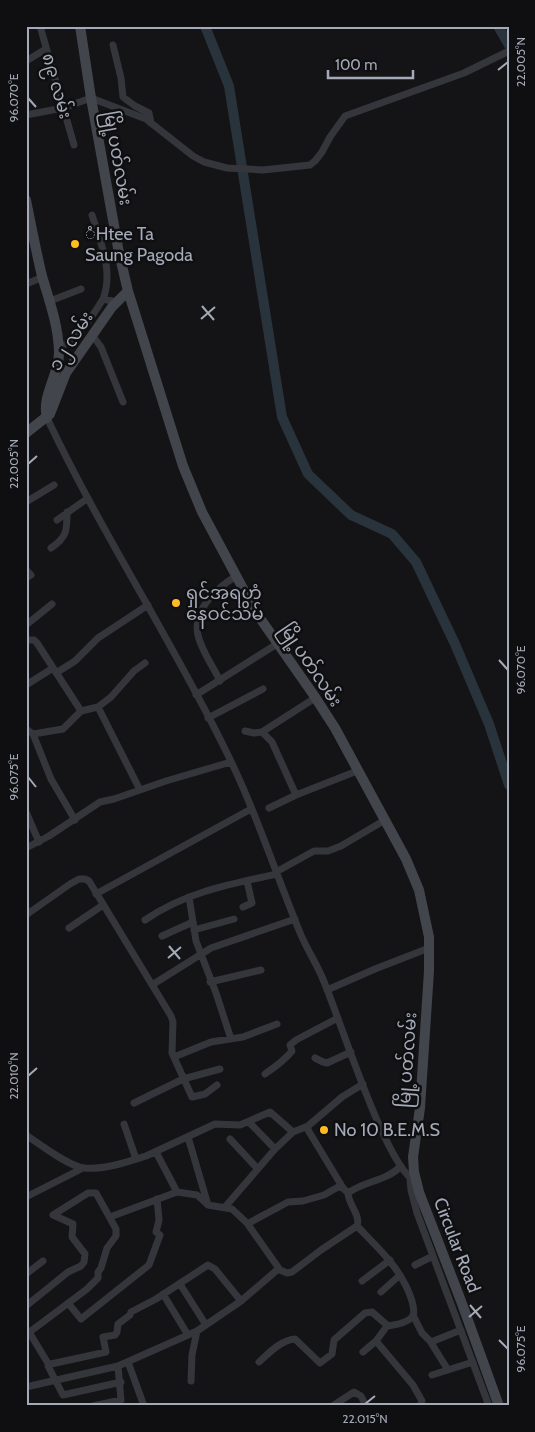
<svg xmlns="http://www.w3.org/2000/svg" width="535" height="1432" viewBox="0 0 535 1432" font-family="Cabin,'Noto Sans Myanmar',sans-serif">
	<rect width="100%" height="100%" fill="#141416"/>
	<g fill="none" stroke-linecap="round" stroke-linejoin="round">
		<path stroke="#29333b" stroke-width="10" d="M205 26 229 86 282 417 308 474 351 515 392 534 416 562 455 644 489 724 509 785
			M498 26 509 45"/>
		<path stroke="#35363c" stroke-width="7" d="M40 26 74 145
			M113 45 121 78 123 97 135 106 149 113 151 123
			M26 61 46 49
			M26 115 63 108 91 98 146 119 193 156 204 162 227 168 263 170 310 165 315 161 322 152 330 137 345 116 464 73 509 51
			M92 215C100 241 114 271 103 299
			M26 284 43 277
			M50 301 81 289
			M92 335 101 347 123 402
			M59 348C78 339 92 317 103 299L117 302
			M47 418C100 530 168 634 223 745 254 806 275 872 301 935 307 949 316 963 322 977 339 1015 385 1166 415 1181
			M26 502 54 485
			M57 520 88 498
			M51 548C67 537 67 531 67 512
			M26 570 31 575 26 578
			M26 625 52 604
			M26 640H34L37 643 81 711
			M56 673 75 661 98 638 148 605
			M220 681C214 668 201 650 198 635 192 610 217 588 236 576
			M26 685 53 668
			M196 695 277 644
			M98 707 140 790
			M208 718 263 689
			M26 729 33 734 63 729 81 711 98 707 111 697 134 671 145 663
			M245 731 254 733 262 732 272 742 296 795
			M262 732 315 698
			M33 734 51 779 75 820
			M269 808 296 795 357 771
			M26 812 39 842
			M26 848 49 836 100 802 114 799 166 781 231 762
			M276 872 314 851H328L341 846 385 820
			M96 894 251 809
			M189 897 196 941 216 993 231 1039
			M243 907 252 903 247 881
			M26 915 70 884 79 879H85L89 881 171 1016 173 1022 172 1053 192 1097 205 1094 217 1085
			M145 920C186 892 230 884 277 874
			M69 928 103 905
			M194 930 234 919
			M162 936 193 922
			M210 982 261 970
			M152 985 211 948 295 919
			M327 990 375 969 429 948
			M174 1057 211 1042 243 1037 277 1024
			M315 1058 323 1062 327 1063 351 1052
			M265 1074C275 1067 284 1061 292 1051L290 1045 296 1040 338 1018
			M134 1103 183 1079 220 1069
			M249 1122 275 1149
			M124 1124 136 1159
			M26 1135C39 1144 70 1167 84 1168 104 1170 127 1162 146 1156L215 1124 240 1125 270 1112 293 1132
			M188 1137 208 1205
			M230 1139 257 1168
			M156 1152 177 1192
			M410 1179 411 1190 417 1213 489 1406
			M343 1188 308 1130V1126L342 1097 363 1084
			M26 1197 83 1168
			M225 1207 275 1149 293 1132 308 1126
			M110 1217 177 1192 197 1195 208 1205 232 1209 247 1223H249L288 1202 303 1201 324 1195 338 1187 343 1188 348 1193
			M247 1223 280 1270
			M415 1265 433 1256
			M26 1274 43 1261
			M362 1281 390 1260
			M180 1284 206 1325
			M381 1292 400 1275
			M163 1294 188 1335
			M68 1303 81 1319 149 1265 160 1235 156 1232 159 1220 157 1199
			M26 1306 68 1272 81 1266 84 1262 85 1254 72 1237 73 1224 53 1215 88 1193H96L116 1229V1236L107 1248 101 1268 98 1272V1278L87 1289 31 1331 29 1332 26 1329
			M413 1315 422 1333 431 1342 461 1330
			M29 1332 49 1365
			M376 1341 413 1385 422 1401 420 1406
			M430 1341 448 1370
			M363 1352 376 1341 387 1326
			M128 1362 144 1406
			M259 1362C269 1353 281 1340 295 1339L320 1363 332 1354 334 1340 365 1313 372 1312 388 1326C395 1325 408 1323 413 1316 415 1312 413 1305 412 1301 402 1269 379 1249 357 1226
			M432 1375 473 1362
			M191 1381 192 1355 197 1331
			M121 1382 63 1395 48 1366 51 1364 106 1352 103 1337 115 1335 117 1332 118 1324 130 1315 131 1312 156 1299 208 1265 215 1269 241 1301
			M26 1387 118 1366 197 1331 241 1301 277 1270H280L287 1273 292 1272 321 1250 357 1226C361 1215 348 1204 348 1193 364 1181 387 1181 401 1166
			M26 1405 27 1406
			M334 1405 354 1392 361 1396 366 1406
			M93 1406 121 1400 118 1366"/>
		<path stroke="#43454c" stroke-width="10" d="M80 26 91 98 119 253 128 291 183 466 202 512 255 611 313 694 335 728 406 859 419 890 429 937V971L420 1108 413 1157 414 1172 419 1192 461 1301 499 1406
			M26 200C31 225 36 251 42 276 49 300 58 324 59 351 60 374 41 395 47 418
			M26 433 50 414 66 373 112 307 128 291"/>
	</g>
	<path fill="none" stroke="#a5aab8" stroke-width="2" d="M498 70 508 62M28 98 36 107M202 306 214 320M201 319 215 307M28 464 37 456M499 660 508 670M28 777 36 787M169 946 180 959M168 958 181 947M28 1076 37 1068M470 1305 481 1318M469 1317 482 1306M499 1340 508 1349M365 1404 375 1396"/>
	<g fill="#ffbb23" stroke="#0f0f11" stroke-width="2">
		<circle cx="75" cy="244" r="5"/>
		<circle cx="176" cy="603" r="5"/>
		<circle cx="324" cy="1130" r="5"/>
	</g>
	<g text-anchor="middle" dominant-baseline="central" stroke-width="5" stroke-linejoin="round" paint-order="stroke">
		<g font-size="18" fill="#a5aab8" stroke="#0f0f11">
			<text transform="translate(57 86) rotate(74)">၈၉ လမ်း</text>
			<text transform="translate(118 158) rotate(80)">မြို့ပတ်လမ်း</text>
			<text transform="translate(71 341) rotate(-58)">၁၂ လမ်း</text>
			<text transform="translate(311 665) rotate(56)">မြို့ပတ်လမ်း</text>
			<text transform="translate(407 1060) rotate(-86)">မြို့ပတ်လမ်း</text>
			<text transform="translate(457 1245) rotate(69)">Circular Road</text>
		</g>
		<g font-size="18" fill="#a5aab8" stroke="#0f0f11" text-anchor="start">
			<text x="85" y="234">ံHtee Ta<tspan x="85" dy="21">Saung Pagoda</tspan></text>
			<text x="186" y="593">ရှင်အရဟံ<tspan x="186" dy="21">နေဝင်သိမ်</tspan></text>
			<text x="334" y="1130">No 10 B.E.M.S</text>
		</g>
	</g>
	<rect width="535" height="1432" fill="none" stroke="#0f0f11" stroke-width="55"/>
	<path d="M328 70v8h85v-8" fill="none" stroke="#a5aab8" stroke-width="2.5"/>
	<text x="335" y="70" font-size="15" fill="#a5aab8" stroke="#0f0f11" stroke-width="4" paint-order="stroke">100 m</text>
	<rect x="28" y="28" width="480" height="1376" fill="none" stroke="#a5aab8" stroke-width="2"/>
	<g font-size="12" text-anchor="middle" fill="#a5aab8">
		<text transform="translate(521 62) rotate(-90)" y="4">22.005°N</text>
		<text transform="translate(14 98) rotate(-90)" y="4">96.070°E</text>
		<text transform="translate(14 464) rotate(-90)" y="4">22.005°N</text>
		<text transform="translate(521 670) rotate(-90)" y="4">96.070°E</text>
		<text transform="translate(14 777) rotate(-90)" y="4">96.075°E</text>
		<text transform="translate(14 1076) rotate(-90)" y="4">22.010°N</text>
		<text transform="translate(521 1349) rotate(-90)" y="4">96.075°E</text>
		<text x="365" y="1423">22.015°N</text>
	</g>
</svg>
